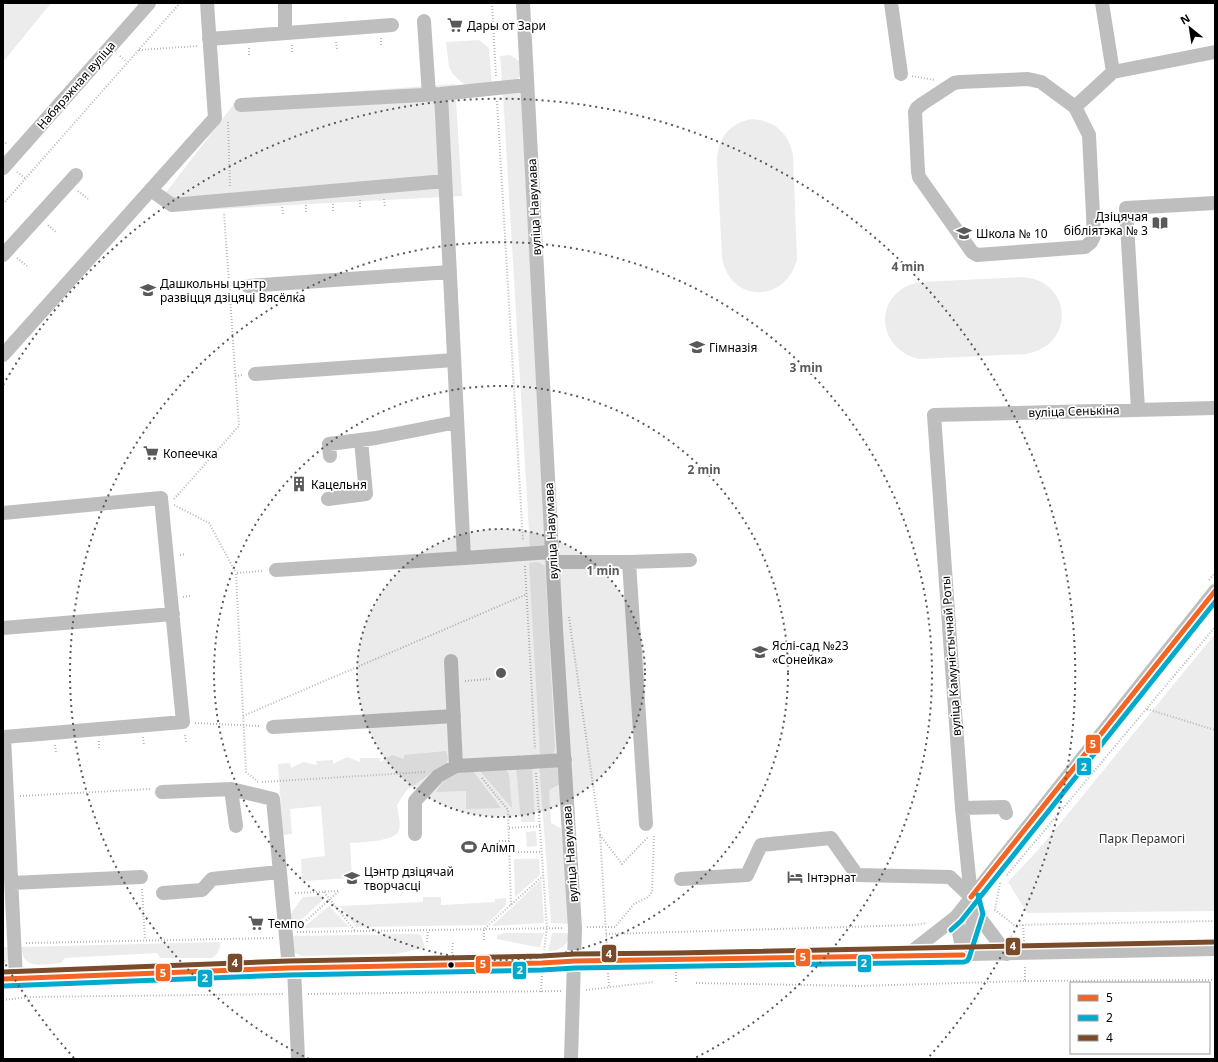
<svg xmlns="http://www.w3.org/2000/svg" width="1218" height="1062" viewBox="0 0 1218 1062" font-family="'Noto Sans',sans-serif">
	<rect width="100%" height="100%" fill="#fff"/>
	<path fill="#ececec" d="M3 3H51L3 62Z
		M479 40 489 48 492 84 468 86 461 82 453 74 449 67 446 42Z
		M510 55 521 62 520 76 515 82 502 83 500 56Z
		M455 84 462 196 181 211 164 195 237 100Z
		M521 93 546 548 530 549 503 94Z
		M752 119C774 120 789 133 793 155L797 259C786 304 729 303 722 257L717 160C718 137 730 123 752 119Z
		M1021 277C1072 279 1077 345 1026 354L919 359C873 348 874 289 921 282Z
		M538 562 545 566 555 747 554 752 552 754H540L529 563Z
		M1215 634V911L1027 913 1008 882 1039 849Z
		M446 751 448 758 446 765 435 770 406 791 397 805C398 812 401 823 399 830 396 842 361 842 350 843L352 878 302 881 301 859 325 856 321 806 290 809 292 834 283 835 278 764 290 763 291 768 303 762 317 765 316 761 333 760V764L347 757 360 762V758H380V762L392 755 404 759V755Z
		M539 763 556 767 559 772 560 784 549 790 551 823 564 830 570 924 551 923Z
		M532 764 535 822H521L516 766Z
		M472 770 501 808 466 809V791L436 792 445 778 451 773Z
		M479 770H506L509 774 512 808Z
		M536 831 537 846 527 847 526 832Z
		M514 859H539L540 875 515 897Z
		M541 880 544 923 492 926Z
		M321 896 324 899 290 930 289 916 303 897Z
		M423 897H441V905L495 902V899L506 898V905L486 925 356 927 340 906 423 902Z
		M329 906 349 927 303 928Z
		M505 933H544L540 947 531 946 497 939V935Z
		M552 933H570C568 945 561 951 548 951Z
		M416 934 421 935 425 948 395 954 303 956C290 953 292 947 290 936Z
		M220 942C221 949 218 954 212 958H160L157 953 65 958 61 963C44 964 23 971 21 947Z
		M5 947H12L10 960 3 965V948Z"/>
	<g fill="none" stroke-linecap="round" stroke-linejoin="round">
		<path stroke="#b9b9b9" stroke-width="2" stroke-dasharray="1 2" stroke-linecap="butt" d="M492 3 496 76
			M381 38V45
			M336 42 337 49
			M292 45V52
			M249 48V55
			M139 50 198 46
			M120 56 127 62
			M912 76 935 80
			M497 101 523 541
			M228 122 230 187
			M3 141 7 144
			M17 172 25 178
			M78 191 88 199
			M384 199 385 207
			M360 200V209
			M3 204 180 3
			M333 204V211
			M306 205V212
			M282 207 283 214
			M48 225 57 233
			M17 258 27 266
			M235 376 244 375
			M174 499 239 426 224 212
			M174 505 209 523 236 573
			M180 555 186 554
			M525 566 535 749
			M1209 580 1215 573
			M183 597 190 596
			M569 617 600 834 607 948
			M465 681 490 679
			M1147 709 1215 730
			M243 716 527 594
			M195 723 260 726
			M185 735 186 742
			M143 737 144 745
			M99 741V748
			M55 745 56 752
			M536 773 547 928 544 950
			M482 778 508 810 511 905
			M258 782 246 772 236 573 263 571
			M262 782 425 772
			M20 796 150 789
			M509 828 540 826
			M600 835 622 864 648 837
			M499 841H509
			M509 852H542
			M1007 875 1215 627
			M1000 883 995 910 1014 925 1215 921
			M142 889 145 940
			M324 892 355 931
			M295 893 339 891 298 928
			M1023 925 1024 941
			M587 927H615L634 904 648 897 652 892 654 834
			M297 932 563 928
			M606 934 913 925 927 923
			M484 940V929L543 876
			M427 942 428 930
			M26 943 274 938
			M452 953 453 941
			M676 972V982
			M608 973 609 987
			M1025 981 1215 980
			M696 983 860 986 1025 981V966
			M586 990 654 982
			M541 992 542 975
			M308 994 562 991
			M3 1000 30 997 284 994"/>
		<path stroke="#bebebe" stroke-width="14" d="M285 3V33
			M523 3 556 629 575 928 571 1059
			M891 3 901 74
			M1102 3 1113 72 1215 52
			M424 21 429 95
			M209 39 392 25
			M1028 79 1041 82 1075 107 1089 135 1094 236 1091 242 1085 247 977 255 972 252 919 177 918 172 915 112 917 108 922 104 954 83 960 82Z
			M527 85 441 94 464 558 552 552
			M241 105 441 94
			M1075 107 1113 72
			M3 168 149 3
			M151 190 172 205 445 181
			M3 255 76 175
			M248 286 450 272
			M3 355 215 118 207 3
			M255 374 454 360
			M1138 409 1126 208 1215 203
			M330 456 329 444 376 438 457 422
			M328 499 366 494 361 440
			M3 513 161 498 183 722 4 737
			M553 562H629L646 824
			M629 562 690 560
			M276 570 464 558
			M3 628 173 614
			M451 661 456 766
			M273 727 454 716
			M3 737H4L16 978
			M231 789 236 826
			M162 792 231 789 273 799 289 968
			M962 808 1004 807 1006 813
			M415 834V801L438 776 456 766 565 760
			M681 879 747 875 761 845 831 838 857 875 950 877 971 897
			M12 883 141 877
			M163 893 202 890 212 879 279 872
			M976 913 1007 954
			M956 917 963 953
			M963 955 976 913 971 897 962 808 934 415 1215 408
			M906 956 956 917 1215 591
			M294 968 298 1059
			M3 979 289 968 542 963 575 961 676 960 1215 949"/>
		<defs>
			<path id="bus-1" d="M971 897 1215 591
				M3 979 289 968 542 963 575 961 963 955"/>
			<path id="bus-2" d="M951 930 961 921 1215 602
				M3 986 289 975 542 970 575 968 964 962 967 961 969 958 983 914 978 895"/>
			<path id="bus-3" d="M3 972 289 961 542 956 575 954 676 953 1215 942"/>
		</defs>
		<use href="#bus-1" stroke="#fff" stroke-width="8"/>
		<use href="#bus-2" stroke="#fff" stroke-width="8"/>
		<use href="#bus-3" stroke="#fff" stroke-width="8"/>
		<use href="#bus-1" stroke="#f26522" stroke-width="5"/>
		<use href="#bus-2" stroke="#00a9ce" stroke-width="5"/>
		<use href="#bus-3" stroke="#7a4b2a" stroke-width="5"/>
	</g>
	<circle cx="501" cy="673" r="144" fill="#595959" fill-opacity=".12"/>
	<g fill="none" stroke="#595959" stroke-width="2" stroke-dasharray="2 4">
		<circle cx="501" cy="673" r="144"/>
		<circle cx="501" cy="673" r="287"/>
		<path d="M309 1059A431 431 0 1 1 693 1059"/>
		<path d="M74 1058A575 575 0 0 1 3 960M3 385A575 575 0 1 1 928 1058"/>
	</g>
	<defs>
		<symbol id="supermarket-bare" viewBox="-9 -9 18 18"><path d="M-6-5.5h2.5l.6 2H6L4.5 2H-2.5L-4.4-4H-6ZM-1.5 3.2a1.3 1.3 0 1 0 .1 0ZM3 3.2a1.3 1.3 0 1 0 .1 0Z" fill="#595959" stroke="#fff" stroke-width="2.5" paint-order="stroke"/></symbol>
		<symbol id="library-bare" viewBox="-9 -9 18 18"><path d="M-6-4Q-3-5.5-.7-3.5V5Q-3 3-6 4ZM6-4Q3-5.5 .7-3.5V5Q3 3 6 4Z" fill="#595959" stroke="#fff" stroke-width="2.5" paint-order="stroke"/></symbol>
		<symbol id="school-bare" viewBox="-9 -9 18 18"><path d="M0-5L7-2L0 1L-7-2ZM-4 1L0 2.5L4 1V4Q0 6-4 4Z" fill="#595959" stroke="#fff" stroke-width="2.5" paint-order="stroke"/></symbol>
		<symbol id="building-bare" viewBox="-9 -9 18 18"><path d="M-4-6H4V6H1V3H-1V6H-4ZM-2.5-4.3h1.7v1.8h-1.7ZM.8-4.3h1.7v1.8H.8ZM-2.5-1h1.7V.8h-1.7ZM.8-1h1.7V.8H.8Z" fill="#595959" stroke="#fff" stroke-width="2.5" paint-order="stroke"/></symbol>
		<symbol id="stadium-bare" viewBox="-9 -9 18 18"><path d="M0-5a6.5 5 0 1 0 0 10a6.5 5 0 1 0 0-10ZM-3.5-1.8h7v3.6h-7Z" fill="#595959" stroke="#fff" stroke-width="2.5" paint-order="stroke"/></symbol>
		<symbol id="hotel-bare" viewBox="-9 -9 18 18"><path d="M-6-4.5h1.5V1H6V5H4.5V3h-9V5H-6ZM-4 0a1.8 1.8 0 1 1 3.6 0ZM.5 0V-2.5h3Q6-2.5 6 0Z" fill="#595959" stroke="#fff" stroke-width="2.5" paint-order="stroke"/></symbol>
	</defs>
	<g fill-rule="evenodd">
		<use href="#supermarket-bare" x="444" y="14" width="22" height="22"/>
		<use href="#library-bare" x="1149" y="212" width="22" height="22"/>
		<use href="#school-bare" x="953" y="222" width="22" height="22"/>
		<use href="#school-bare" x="137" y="279" width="22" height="22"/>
		<use href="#school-bare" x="686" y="336" width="22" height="22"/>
		<use href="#supermarket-bare" x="140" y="442" width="22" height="22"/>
		<use href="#building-bare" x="288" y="473" width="22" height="22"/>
		<use href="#school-bare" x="749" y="641" width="22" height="22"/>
		<use href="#stadium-bare" x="458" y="836" width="22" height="22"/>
		<use href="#hotel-bare" x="784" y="866" width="22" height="22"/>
		<use href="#school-bare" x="341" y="867" width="22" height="22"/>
		<use href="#supermarket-bare" x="245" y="912" width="22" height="22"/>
	</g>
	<circle fill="#000" stroke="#fff" stroke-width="1.5" cx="451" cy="965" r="3.5"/>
	<g text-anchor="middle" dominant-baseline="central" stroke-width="3.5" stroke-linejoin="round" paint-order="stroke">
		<g font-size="12" fill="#000" stroke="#fff" text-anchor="start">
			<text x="467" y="25">Дары от Зари</text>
			<text x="1148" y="216" text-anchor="end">Дзіцячая<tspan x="1148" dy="14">бібліятэка № 3</tspan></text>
			<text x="976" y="233">Школа № 10</text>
			<text x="160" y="283">Дашкольны цэнтр<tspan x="160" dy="14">развіцця дзіцяці Вясёлка</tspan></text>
			<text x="709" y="347">Гімназія</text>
			<text x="163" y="453">Копеечка</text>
			<text x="311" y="484">Кацельня</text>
			<text x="772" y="645">Яслі-сад №23<tspan x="772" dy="14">«Сонейка»</tspan></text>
			<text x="481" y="847">Алімп</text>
			<text x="364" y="871">Цэнтр дзіцячай<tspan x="364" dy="14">творчасці</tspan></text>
			<text x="807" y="877">Інтэрнат</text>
			<text x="268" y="923">Темпо</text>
		</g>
		<g font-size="12" fill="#000" stroke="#fff">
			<text transform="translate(76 85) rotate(-49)">Набярэжная вуліца</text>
			<text transform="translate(534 207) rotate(-93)">вуліца Навумава</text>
			<text transform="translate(1074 411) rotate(-2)">вуліца Сенькіна</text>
			<text transform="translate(551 531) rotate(-93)">вуліца Навумава</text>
			<text transform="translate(951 656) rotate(-94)">вуліца Камуністычнай Роты</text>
			<text transform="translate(570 854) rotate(-94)">вуліца Навумава</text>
		</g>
		<g font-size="12" fill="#333" stroke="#fff">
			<text x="1142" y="838">Парк Перамогі</text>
		</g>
	</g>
	<circle cx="501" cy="673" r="6" fill="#595959" stroke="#fff" stroke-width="2"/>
	<g font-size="12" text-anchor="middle" font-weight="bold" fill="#595959" stroke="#fff" stroke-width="3.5" stroke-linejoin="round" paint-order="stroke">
		<text x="908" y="271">4 min</text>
		<text x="806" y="372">3 min</text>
		<text x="704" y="474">2 min</text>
		<text x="603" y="575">1 min</text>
	</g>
	<g stroke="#fff" stroke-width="1.5">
		<rect x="1085" y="734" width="16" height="20" rx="4" fill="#f26522"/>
		<rect x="1076" y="757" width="16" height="19" rx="4" fill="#00a9ce"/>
		<rect x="1005" y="937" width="16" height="19" rx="4" fill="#7a4b2a"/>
		<rect x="601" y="944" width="16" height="19" rx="4" fill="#7a4b2a"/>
		<rect x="795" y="948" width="16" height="19" rx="4" fill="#f26522"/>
		<rect x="227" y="953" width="16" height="20" rx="4" fill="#7a4b2a"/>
		<rect x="857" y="954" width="15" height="19" rx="4" fill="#00a9ce"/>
		<rect x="475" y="955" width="16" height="19" rx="4" fill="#f26522"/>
		<rect x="512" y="961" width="15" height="19" rx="4" fill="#00a9ce"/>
		<rect x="155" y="963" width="16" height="19" rx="4" fill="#f26522"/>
		<rect x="197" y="969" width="16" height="19" rx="4" fill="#00a9ce"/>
	</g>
	<g font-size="11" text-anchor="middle" font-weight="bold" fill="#fff">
		<text x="1093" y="748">5</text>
		<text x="1084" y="771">2</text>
		<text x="1013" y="950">4</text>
		<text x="609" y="958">4</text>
		<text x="803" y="961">5</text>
		<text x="235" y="967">4</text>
		<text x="864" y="967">2</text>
		<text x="483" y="968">5</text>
		<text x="520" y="974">2</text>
		<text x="163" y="977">5</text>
		<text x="205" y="982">2</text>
	</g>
	<rect width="1218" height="1062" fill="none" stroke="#000000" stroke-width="8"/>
	<rect x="1070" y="982" width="140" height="72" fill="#ffffff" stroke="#999999"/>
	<rect x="1078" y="995" width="20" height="6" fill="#f26522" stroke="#999999"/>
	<text x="1106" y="1002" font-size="12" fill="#000000">5</text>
	<rect x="1078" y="1015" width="20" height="6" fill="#00a9ce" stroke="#999999"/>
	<text x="1106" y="1022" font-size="12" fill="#000000">2</text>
	<rect x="1078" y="1035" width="20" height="6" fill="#7a4b2a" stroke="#999999"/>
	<text x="1106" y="1042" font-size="12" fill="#000000">4</text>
	<g transform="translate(1190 28) rotate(330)" stroke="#ffffff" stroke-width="3" paint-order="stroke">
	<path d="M0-3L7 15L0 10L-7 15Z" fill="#000000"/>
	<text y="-6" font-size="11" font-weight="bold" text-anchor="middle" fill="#000000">N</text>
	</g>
</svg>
